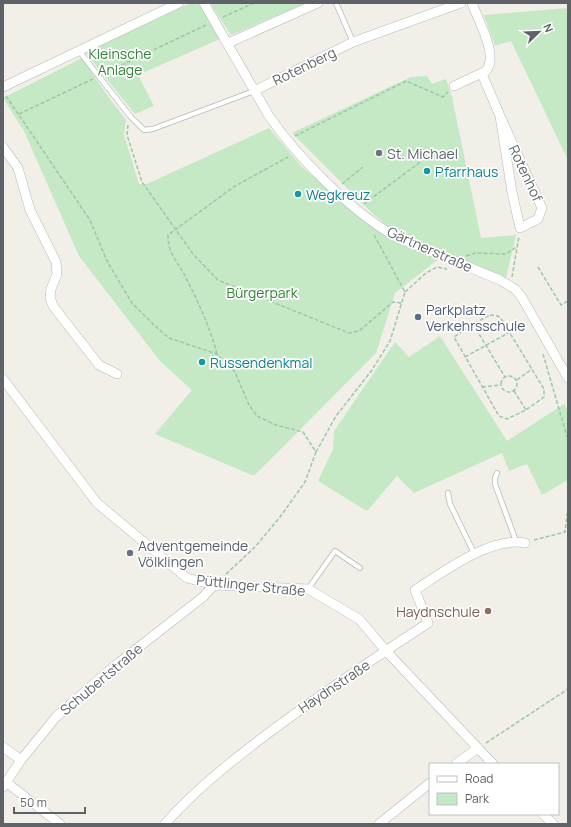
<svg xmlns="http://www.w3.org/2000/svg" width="571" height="827" viewBox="0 0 571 827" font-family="Manrope,sans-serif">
	<rect width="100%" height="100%" fill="#f1efe8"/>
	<path fill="#c5e8c5" d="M191 3H198L222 38 138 75 154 106 135 114 85 52Z
		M210 3H307L231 35Z
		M568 8V160L511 41 495 46 484 15Z
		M82 58 107 95 126 120 124 135 139 184H147L269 128 302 167 336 196 440 258 395 293 376 353 254 476 155 434 192 390 160 361 79 256 24 131 3 98Z
		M427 76 432 84 446 79 452 97 481 238 516 235 506 278 402 234 390 228 373 214 292 133 411 77Z
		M440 336 507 441 564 404 568 410V480L542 495 527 464 509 471 502 453 414 493 397 476 367 511 318 481 333 449 334 431 395 342 409 357Z"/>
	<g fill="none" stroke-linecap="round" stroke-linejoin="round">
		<defs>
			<path id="service" d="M336 3 353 42
				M79 51 130 116 144 130 153 129 254 91
				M497 473 495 478V484L516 541
				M448 493 450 504 474 553
				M308 589 335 551 360 568"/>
			<path id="minor" d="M204 3 269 116C298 158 352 212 396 237L500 280 515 289 521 296 568 378
				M228 43 318 3
				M482 74 500 116 512 192 520 228 538 219 542 208 500 116
				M454 86 486 71C499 56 478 20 472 3
				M3 87 179 3
				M254 91 353 42 461 3
				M3 147 18 168 30 210 56 262 57 274 51 289 50 297 53 306 99 365 117 374
				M3 379 97 503 187 578 214 585 308 589 359 619 386 651 493 764
				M3 747 21 760
				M456 764 478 748
				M6 782 60 824
				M3 787 21 760 56 717 112 668 203 597 214 585
				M543 814 553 824
				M165 824C192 793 225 766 258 741 313 699 370 661 428 623L415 590C443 572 491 536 525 543
				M379 824 430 783"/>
		</defs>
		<use href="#service" stroke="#b5b8bc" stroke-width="6"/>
		<use href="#minor" stroke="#b5b8bc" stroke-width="10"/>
		<path stroke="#9cc7a9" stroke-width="1.5" stroke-dasharray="4 2" stroke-linecap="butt" d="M223 17 254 3
			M105 73 206 25
			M6 96 90 220 107 261 132 303 155 326 169 338 217 354 235 372 249 405 257 416 276 425 303 432 316 452 305 482 280 517 255 547 224 576
			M19 114 93 79
			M128 125 127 135 142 182 193 254 218 280 349 333 359 331 393 302 401 303
			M295 136 406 81 443 97 448 92
			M342 184 363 167
			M364 204 419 163 414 156
			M466 256 475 253 506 254 518 246
			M538 267 561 305 568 301
			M512 277 519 236
			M405 292 426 273 437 267 447 269
			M490 315 498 316 502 320 544 389V397L526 410 507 419 499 416 454 337 473 324Z
			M473 324 505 377
			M217 354C210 327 197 299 184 274 176 259 168 254 168 235L235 186 288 157
			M543 354 568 440
			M465 357 510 332
			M501 384a8 8 0 1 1 16 0a8 8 0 1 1-16 0Z
			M517 380 532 369
			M482 387 500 385
			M514 391 526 410
			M316 452 336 416 372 370 390 341 405 292 374 235
			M534 540 565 532 568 507
			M486 743 568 689"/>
		<use href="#service" stroke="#fff" stroke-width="4.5"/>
		<use href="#minor" stroke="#fff" stroke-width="9"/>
	</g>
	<g fill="#6b7280" stroke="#fff" stroke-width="1.5">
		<circle cx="379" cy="153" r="4"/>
		<circle cx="130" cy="553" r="4"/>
	</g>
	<g fill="#0f9aa8" stroke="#fff" stroke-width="1.5">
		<circle cx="427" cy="171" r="4"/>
		<circle cx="298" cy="194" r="4"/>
		<circle cx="202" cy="362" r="4"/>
	</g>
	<circle fill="#5c6f8a" stroke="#fff" stroke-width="1.5" cx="418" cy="317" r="4"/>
	<circle fill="#8d6e63" stroke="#fff" stroke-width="1.5" cx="488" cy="611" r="4"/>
	<g text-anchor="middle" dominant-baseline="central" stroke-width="3.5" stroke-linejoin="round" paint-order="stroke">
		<g font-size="14" fill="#348238" stroke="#fff">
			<text x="120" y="53">Kleinsche<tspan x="120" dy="16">Anlage</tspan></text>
			<text x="262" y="292">Bürgerpark</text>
		</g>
		<g font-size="14" fill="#5f6368" stroke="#fff">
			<text transform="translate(304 66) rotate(-26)">Rotenberg</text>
			<text transform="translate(526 173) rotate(65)">Rotenhof</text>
			<text transform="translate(430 249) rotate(24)">Gärtnerstraße</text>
			<text transform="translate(251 585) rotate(6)">Püttlinger Straße</text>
			<text transform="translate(101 679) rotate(-40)">Schubertstraße</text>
			<text transform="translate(334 686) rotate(-34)">Haydnstraße</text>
		</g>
		<g font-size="14" fill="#5b616d" stroke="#fff" text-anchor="start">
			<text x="387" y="153">St. Michael</text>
			<text x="138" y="545">Adventgemeinde<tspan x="138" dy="16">Völklingen</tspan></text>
		</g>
		<g font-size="14" fill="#0d838f" stroke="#fff" text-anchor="start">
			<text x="435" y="171">Pfarrhaus</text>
			<text x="306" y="194">Wegkreuz</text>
			<text x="210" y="362">Russendenkmal</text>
		</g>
		<g font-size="14" fill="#4e5e75" stroke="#fff" text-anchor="start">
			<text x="426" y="309">Parkplatz<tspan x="426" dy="16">Verkehrsschule</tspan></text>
		</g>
		<g font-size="14" fill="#785e54" stroke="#fff" text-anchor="end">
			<text x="480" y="611">Haydnschule</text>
		</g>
	</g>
	<rect width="571" height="827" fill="none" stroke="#5f6368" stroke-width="8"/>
	<rect x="429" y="763" width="130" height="52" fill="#ffffff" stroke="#bfc1c3"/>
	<rect x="437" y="776" width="20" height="6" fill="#ffffff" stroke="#bfc1c3"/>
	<text x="465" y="783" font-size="12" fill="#5f6368">Road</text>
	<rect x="437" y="793" width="20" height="12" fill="#c5e8c5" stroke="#bfc1c3"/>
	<text x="465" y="803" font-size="12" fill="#5f6368">Park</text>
	<g transform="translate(539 32) rotate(67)" stroke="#ffffff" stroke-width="3" paint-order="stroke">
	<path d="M0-3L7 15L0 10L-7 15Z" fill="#5f6368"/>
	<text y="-6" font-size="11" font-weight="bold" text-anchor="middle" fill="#5f6368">N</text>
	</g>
	<path d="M14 807v6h71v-6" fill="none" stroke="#5f6368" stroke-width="2"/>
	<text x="20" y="807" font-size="12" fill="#5f6368" stroke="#ffffff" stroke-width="3" paint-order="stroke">50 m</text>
</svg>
